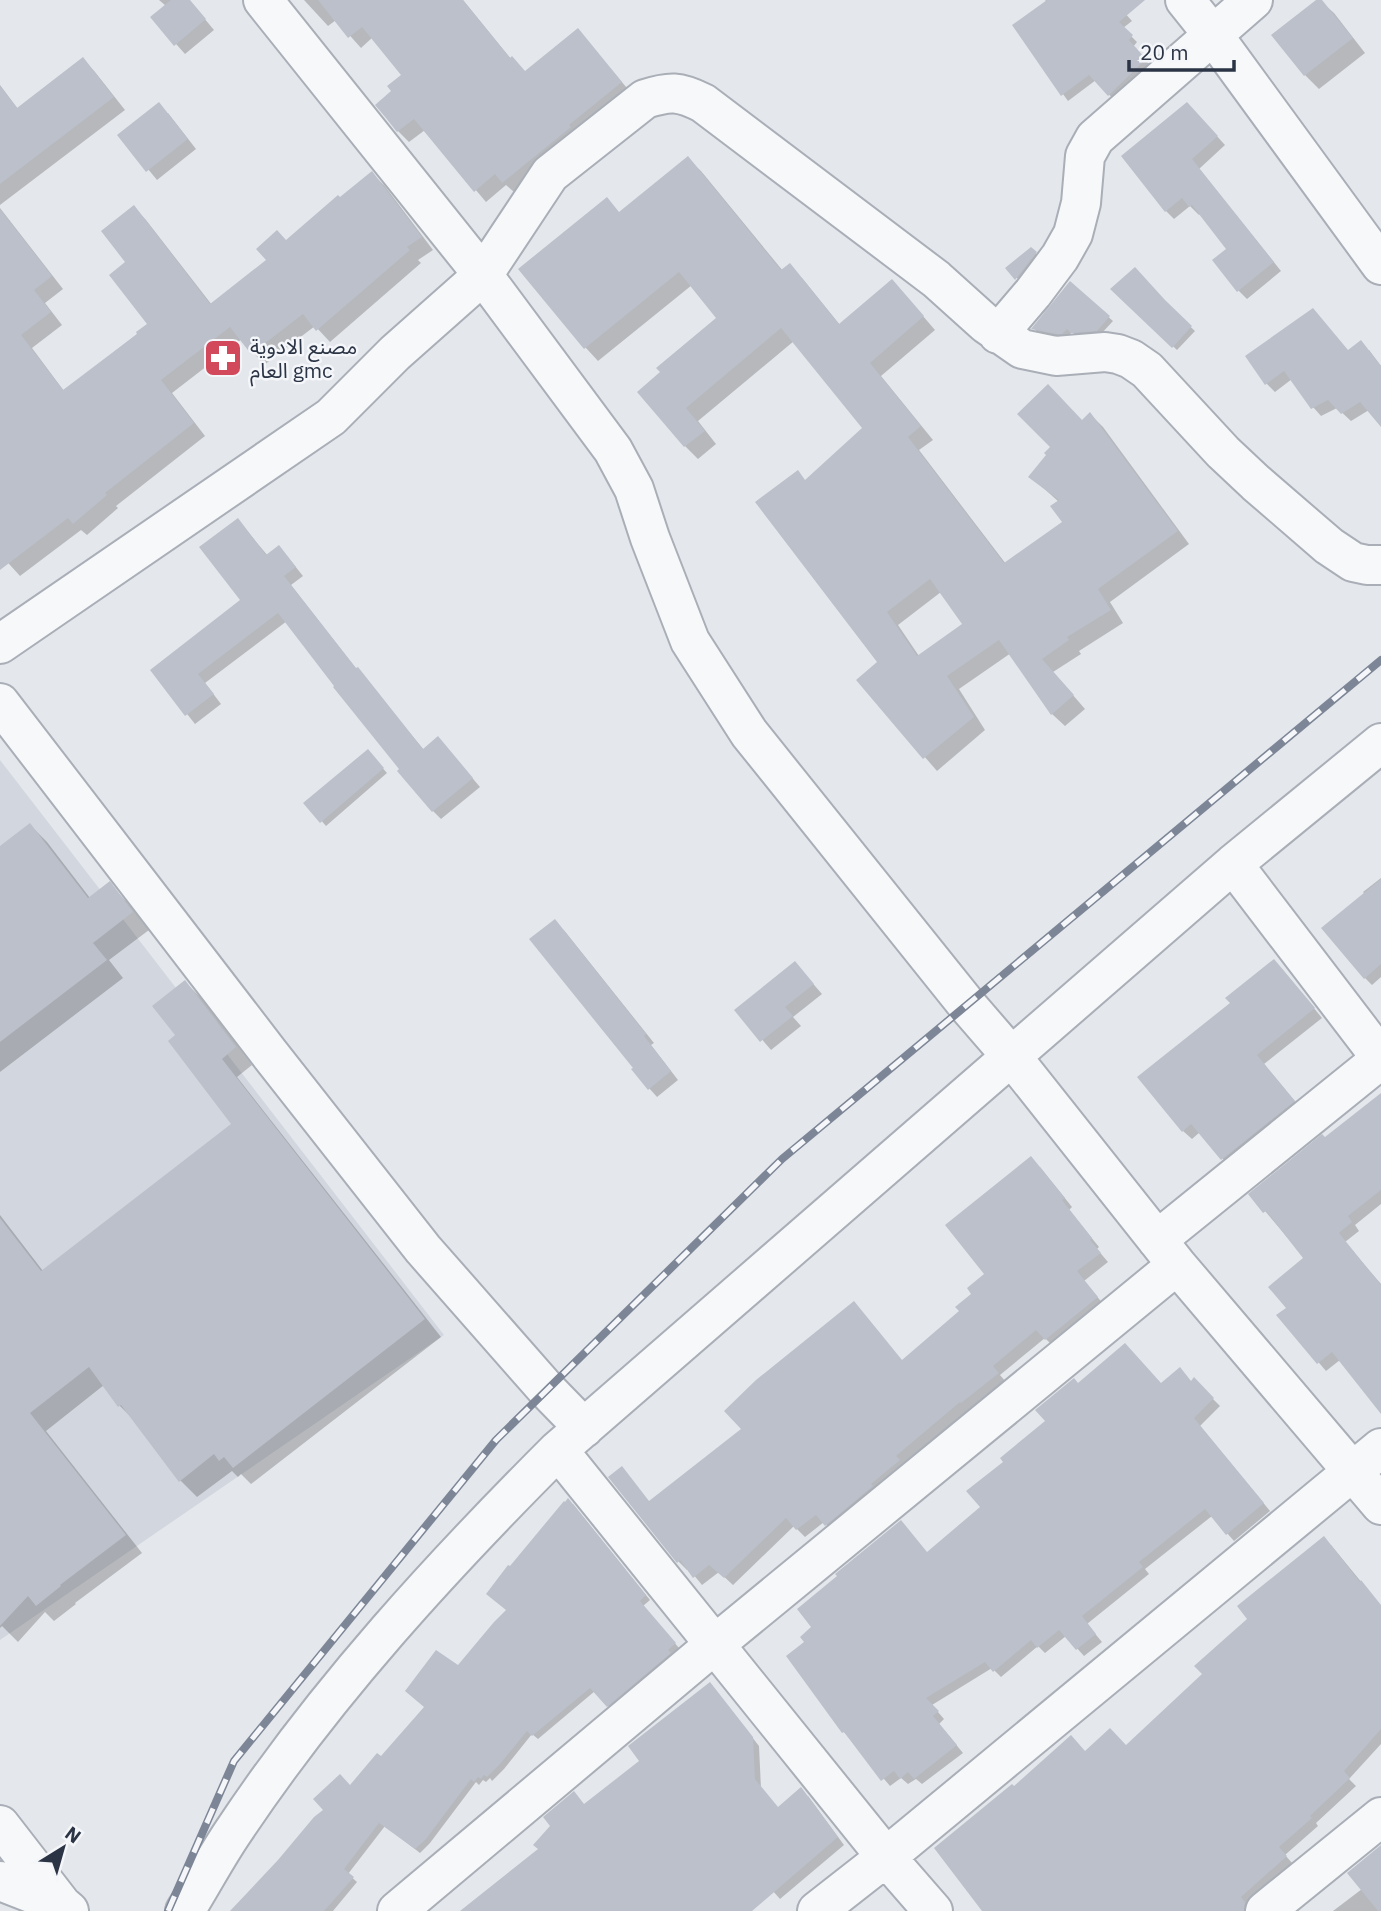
<svg xmlns="http://www.w3.org/2000/svg" width="1381" height="1911" viewBox="0 0 1381 1911" font-family="'IBM Plex Sans','Noto Sans Arabic',sans-serif">
	<rect width="100%" height="100%" fill="#e4e7ec"/>
	<path fill="#d2d6de" d="M0 760 444 1335 0 1640Z"/>
	<path fill="#0003" fill-rule="evenodd" d="M159 0H189L214 30 185 54 152 17 166 6Z
		M304 0H463L511 59 526 73 578 30 632 94 514 192 506 185 486 202 425 130 409 142 398 131 394 91 404 75 373 37 361 48 336 20 328 26Z
		M1045 0H1113L1132 21 1123 28 1137 42 1133 47 1151 66 1114 100 1096 80 1068 101 1014 26 1047 2Z
		M1319 0 1334 13 1365 53 1319 89 1305 75Z
		M83 59 95 72 125 110 0 205V85L18 109Z
		M168 113 196 149 157 180 120 135Z
		M1196 113 1225 145 1199 169 1281 271 1247 299 1238 290 1228 249 1200 214 1199 215 1190 206 1174 219 1166 211Z
		M688 159 701 171 783 271 802 278 840 325 904 294 935 330 881 376 933 440 919 450 1006 564 1065 522 1059 502 1031 477 1090 414 1103 427 1189 544 1110 602 1123 623 1079 651 1081 654 1053 672 1085 709 1065 726 1052 714 1011 653 959 689 985 730 937 771 858 680 879 663 806 481 864 428 794 341 698 421 716 444 698 459 685 446 640 392 719 318 692 285 598 361 586 348 521 269 620 214ZM941 592 964 625 919 656 898 625Z
		M371 173 384 185 433 250 418 260 421 263 330 342 315 326 264 365 242 339 172 393 205 436 116 506 118 508 87 535 81 530 20 576 0 554V208L63 289 45 303 62 325 32 348 64 391 150 324 128 263 134 207 146 220 212 305 268 261 286 242Z
		M1031 249 1039 257 1021 282 1008 269Z
		M1070 283 1113 321 1101 334 1077 336 1072 332 1067 337H1063L1037 332 1034 328Z
		M1112 289 1167 305 1195 331 1177 350Z
		M1369 350 1381 366V423L1369 410 1351 421 1337 408 1321 416 1313 407 1292 379 1275 392 1267 384 1247 357Z
		M238 520 268 556H287L303 576 291 585 357 670 424 750 446 747 480 787 441 819 433 811 287 621 205 683 221 704 195 724 152 670 242 600Z
		M372 756 387 773 326 826 306 803Z
		M30 825 47 842 90 898 109 884 126 901 149 930 109 960 123 978 0 1072V848Z
		M1381 878V977L1372 985 1365 978V894L1363 892Z
		M563 929 654 1043 651 1045 678 1080 657 1097 649 1088 635 1068Z
		M795 963 822 994 793 1017 801 1026 771 1050 737 1010Z
		M1282 969 1322 1018 1264 1064 1302 1110 1230 1167 1200 1132 1192 1139 1183 1131Z
		M185 982 202 999 252 1065 237 1077 441 1337 251 1484 241 1474 238 1477 232 1471 197 1497 180 1480 136 1422 120 1406 104 1385 46 1431 142 1553 75 1603 76 1604 54 1621 45 1612 18 1642 2 1626 0 1628V1215L43 1271 233 1124 177 1036Z
		M1381 1102V1204L1355 1225 1359 1231 1345 1242 1381 1284V1410L1340 1360 1326 1371 1279 1316 1288 1308 1305 1258 1265 1211 1325 1140Z
		M1040 1167 1072 1207 1069 1210 1099 1247 1097 1249 1108 1262 1084 1281 1105 1306 1055 1348 1045 1338 1000 1375 1006 1382 971 1410 970 1409 903 1465 907 1469 834 1533 824 1522 805 1537 794 1526 733 1585 719 1572 702 1585 688 1568 687 1570 679 1562 611 1478 650 1502 902 1361 961 1311 974 1294 987 1274Z
		M1194 1380 1220 1406 1200 1426 1270 1511 1234 1541 1212 1516 1145 1569 1149 1574 1087 1624 1102 1642 1084 1656 1066 1636 1045 1653 1038 1646 1001 1677 992 1668 932 1705 944 1719 939 1724 963 1753 922 1784 916 1779 908 1784 901 1778 890 1786 844 1732 928 1554 982 1508 1005 1462 1047 1422 1078 1385H1161L1192 1383Z
		M573 1504 650 1600 643 1606 679 1648 672 1655 674 1658 612 1710 595 1691 538 1739 532 1734 504 1769 492 1781 490 1778 486 1782 483 1780 479 1785 476 1782 430 1843 420 1853 385 1826 348 1874 357 1882 333 1911H278L351 1788 381 1759 508 1610 511 1569Z
		M1331 1545 1381 1606V1744L1349 1779 1356 1786 1316 1823 1318 1826 1285 1855 1293 1864 1251 1911H984L1014 1788 1085 1753 1126 1747 1204 1675Z
		M716 1691 759 1746 761 1788 778 1808 808 1796 844 1845 780 1899 764 1881 736 1911H479L540 1850 552 1826 574 1793 585 1806 642 1761Z
		M1381 1847V1911H1333L1362 1889Z"/>
	<path fill="#bbc0ca" fill-rule="evenodd" d="M171 0H190L206 19 174 46 150 17Z
		M318 0H463L510 58 512 56 525 71 578 28 622 82 569 125 571 127 502 183 495 174 474 192 414 119 397 132 386 118 375 105 391 91 387 86 401 75 362 27 348 38Z
		M1047 0H1145L1119 22 1133 35 1129 40 1146 59 1108 96 1089 75 1061 96 1012 25Z
		M1316 0H1322L1353 38 1304 76 1271 35Z
		M83 57 114 97 0 184V86L17 108Z
		M159 102 188 139 146 172 117 135Z
		M1187 102 1218 136 1192 159 1274 262 1237 292 1212 260 1226 249 1192 205 1189 207 1182 198 1165 212 1121 156Z
		M688 156 781 270 790 263 839 324 892 279 924 316 870 363 921 426 908 437 1004 563 1062 522 1050 506 1059 500 1028 477 1046 455 1044 453 1050 447 1017 414 1048 384 1082 420 1090 412 1178 531 1098 589 1111 610 1067 637 1069 640 1042 659 1074 695 1051 715 999 640 947 676 974 717 923 759 856 680 877 662 755 502 798 470 805 480 862 428 781 328 686 408 705 431 684 447 637 392 660 372 656 368 716 318 679 272 584 349 518 269 607 197 619 212ZM930 579 962 624 917 656 887 612Z
		M372 171 422 237 407 247 410 250 316 331 303 314 251 354 230 327 161 380 194 423 105 493 107 495 73 524 68 518 0 570V209L52 276 34 290 51 312 21 335 63 390 137 334 136 332 147 324 109 275 125 262 101 231 134 205 210 304 266 260 256 249 277 230 286 240 338 195 340 197Z
		M1031 247 1037 252 1015 280 1005 268Z
		M1135 267 1165 300 1192 326 1172 348 1110 289Z
		M1070 281 1110 316 1097 331 1071 333 1067 329 1062 334H1057L1031 329Z
		M1313 308 1348 350 1361 340 1381 366V427L1360 402 1341 414 1328 400 1311 409 1284 371 1265 385 1245 356Z
		M238 518 266 555 279 545 296 567 284 576 356 668 358 667 423 749 438 736 473 778 432 812 397 771 399 769 333 687 334 686 278 613 198 674 214 694 185 716 150 670 240 600 199 547Z
		M368 749 384 768 320 823 303 803Z
		M30 823 88 898 110 881 133 912 93 943 107 960 0 1042V846Z
		M1381 879V964L1364 979 1321 928Z
		M555 919 646 1034 644 1036 671 1071 648 1090 631 1069 633 1068 529 939Z
		M1274 959 1315 1008 1257 1055 1295 1101 1221 1160 1191 1124 1182 1132 1137 1077 1230 1003 1225 998Z
		M795 961 814 984 785 1007 793 1016 760 1042 734 1010Z
		M185 980 236 1047 222 1059 425 1319 233 1468 224 1457 219 1461 214 1454 179 1482 121 1405 118 1407 89 1367 30 1413 126 1535 60 1585 61 1586 36 1606 28 1596 0 1626V1218L41 1271 231 1124 168 1041 175 1035 152 1006Z
		M1381 1093V1190L1348 1216 1352 1222 1339 1233 1381 1285V1414L1332 1352 1317 1364 1276 1315 1286 1308 1268 1287 1303 1258 1266 1211 1263 1213 1248 1194 1322 1134 1325 1137Z
		M1031 1156 1065 1198 1062 1200 1092 1238 1090 1240 1101 1253 1077 1271 1098 1297 1045 1340 1036 1330 993 1366 999 1373 961 1403 960 1402 896 1456 900 1460 871 1484 873 1486 825 1526 816 1515 796 1530 786 1518 724 1578 709 1565 693 1578 680 1560 677 1563 608 1477 622 1466 649 1501 741 1429 724 1411 756 1380 854 1301 902 1360 959 1311 955 1307 971 1294 967 1288 984 1274 945 1225Z
		M1125 1343 1161 1383 1180 1367 1191 1381 1194 1377 1214 1398 1194 1418 1264 1503 1226 1535 1205 1509 1139 1562 1143 1567 1082 1616 1096 1634 1076 1650 1059 1630 1037 1648 1031 1640 993 1672 985 1662 926 1698 939 1711 933 1716 957 1745 914 1779 908 1772 900 1779 894 1771 881 1781 844 1732 842 1733 786 1656 804 1642 800 1637 811 1627 797 1609 837 1576 835 1574 901 1520 927 1552 980 1507 966 1491 1003 1462 1000 1458 1045 1421 1035 1410 1074 1378 1078 1383Z
		M568 1498 646 1595 640 1601 676 1643 668 1650 671 1653 607 1707 590 1688 532 1736 527 1731 500 1764 487 1777 484 1775 481 1779 478 1777 474 1782 471 1779 426 1839 415 1849 379 1823 344 1869 354 1877 324 1911H230L278 1860 314 1817 323 1810 313 1799 340 1774 350 1785 377 1753 381 1756 424 1707 405 1691 436 1650 458 1665 494 1622 506 1610 486 1594 508 1565 510 1566 564 1501 565 1502Z
		M1324 1536 1360 1582 1361 1580 1381 1605V1729L1344 1771 1350 1778 1310 1816 1312 1818 1279 1847 1287 1856 1241 1897 1245 1902 1244 1911H982L934 1848 1012 1784 1014 1786 1071 1735 1085 1751 1110 1728 1126 1745 1202 1674 1194 1666 1247 1619 1237 1606Z
		M710 1682 753 1737 755 1779 778 1807 801 1787 838 1837 752 1911H460L538 1849 533 1845 550 1826 543 1817 574 1791 584 1804 639 1761 628 1746Z
		M1381 1845V1911H1378L1347 1873Z"/>
	<g fill="none" stroke-linecap="round" stroke-linejoin="round">
		<defs>
			<path id="minor" d="M263 0 483 275 613 450 634 489 650 538 690 641 749 733 967 1005 1012 1057 1177 1265 1381 1505
				M1185 0 1213 35 1381 265
				M998 334 1033 293 1060 257 1073 234 1081 203 1085 156 1095 138 1253 0
				M0 644 331 417 395 353 483 275 550 174 645 99C670 91 679 91 703 103L936 279 986 324 1022 349 1056 356 1105 352 1118 354 1131 359 1147 370 1223 452 1256 483 1329 546 1353 562 1367 565H1381
				M0 703 269 1053 423 1249 547 1390 584 1428
				M1233 864 1381 1058
				M1157 1240 1381 1059
				M558 1450 886 1857 933 1911
				M0 1825 62 1905 69 1911
				M0 1881 62 1905
				M185 1911C202 1884 217 1855 235 1829 327 1691 441 1567 558 1450L1233 864 1381 743
				M397 1911 714 1645 1177 1265
				M817 1911 886 1857 1381 1448
				M1265 1911 1381 1817"/>
		</defs>
		<use href="#minor" stroke="#a9aeb7" stroke-width="42"/>
		<use href="#minor" stroke="#f7f8fa" stroke-width="38"/>
		<defs>
			<path id="rail" d="M168 1911 234 1761 496 1440 782 1159 1381 660"/>
		</defs>
		<use href="#rail" stroke="#7d8696" stroke-width="8"/>
		<use href="#rail" stroke="#f4f6f9" stroke-width="5" stroke-dasharray="16" stroke-linecap="butt"/>
	</g>
	<defs>
		<symbol id="pharmacy-square" viewBox="-11 -11 22 22"><rect x="-9" y="-9" width="18" height="18" rx="4" fill="#d1495b" stroke="#f4f6f9"/><path d="M-2-6h4v4h4v4h-4v4h-4v-4h-4v-4h4Z" fill="#fff"/></symbol>
	</defs>
	<g fill-rule="evenodd">
		<use href="#pharmacy-square" x="201" y="336" width="44" height="44"/>
	</g>
	<g text-anchor="middle" dominant-baseline="central" stroke-width="5" stroke-linejoin="round" paint-order="stroke">
		<g font-size="21" fill="#2b3445" stroke="#f4f6f9" text-anchor="start">
			<text x="250" y="346">مصنع الادوية<tspan x="250" dy="24">العام gmc</tspan></text>
		</g>
	</g>
	<g transform="translate(63 1848) rotate(37)" stroke="#f4f6f9" stroke-width="5" paint-order="stroke">
	<path d="M0-5L12 26L0 18L-12 26Z" fill="#2b3445"/>
	<text y="-10" font-size="19" font-weight="bold" text-anchor="middle" fill="#2b3445">N</text>
	</g>
	<path d="M1129 60v10h105v-10" fill="none" stroke="#2b3445" stroke-width="3.5"/>
	<text x="1140" y="60" font-size="21" fill="#2b3445" stroke="#f4f6f9" stroke-width="5" paint-order="stroke">20 m</text>
</svg>
